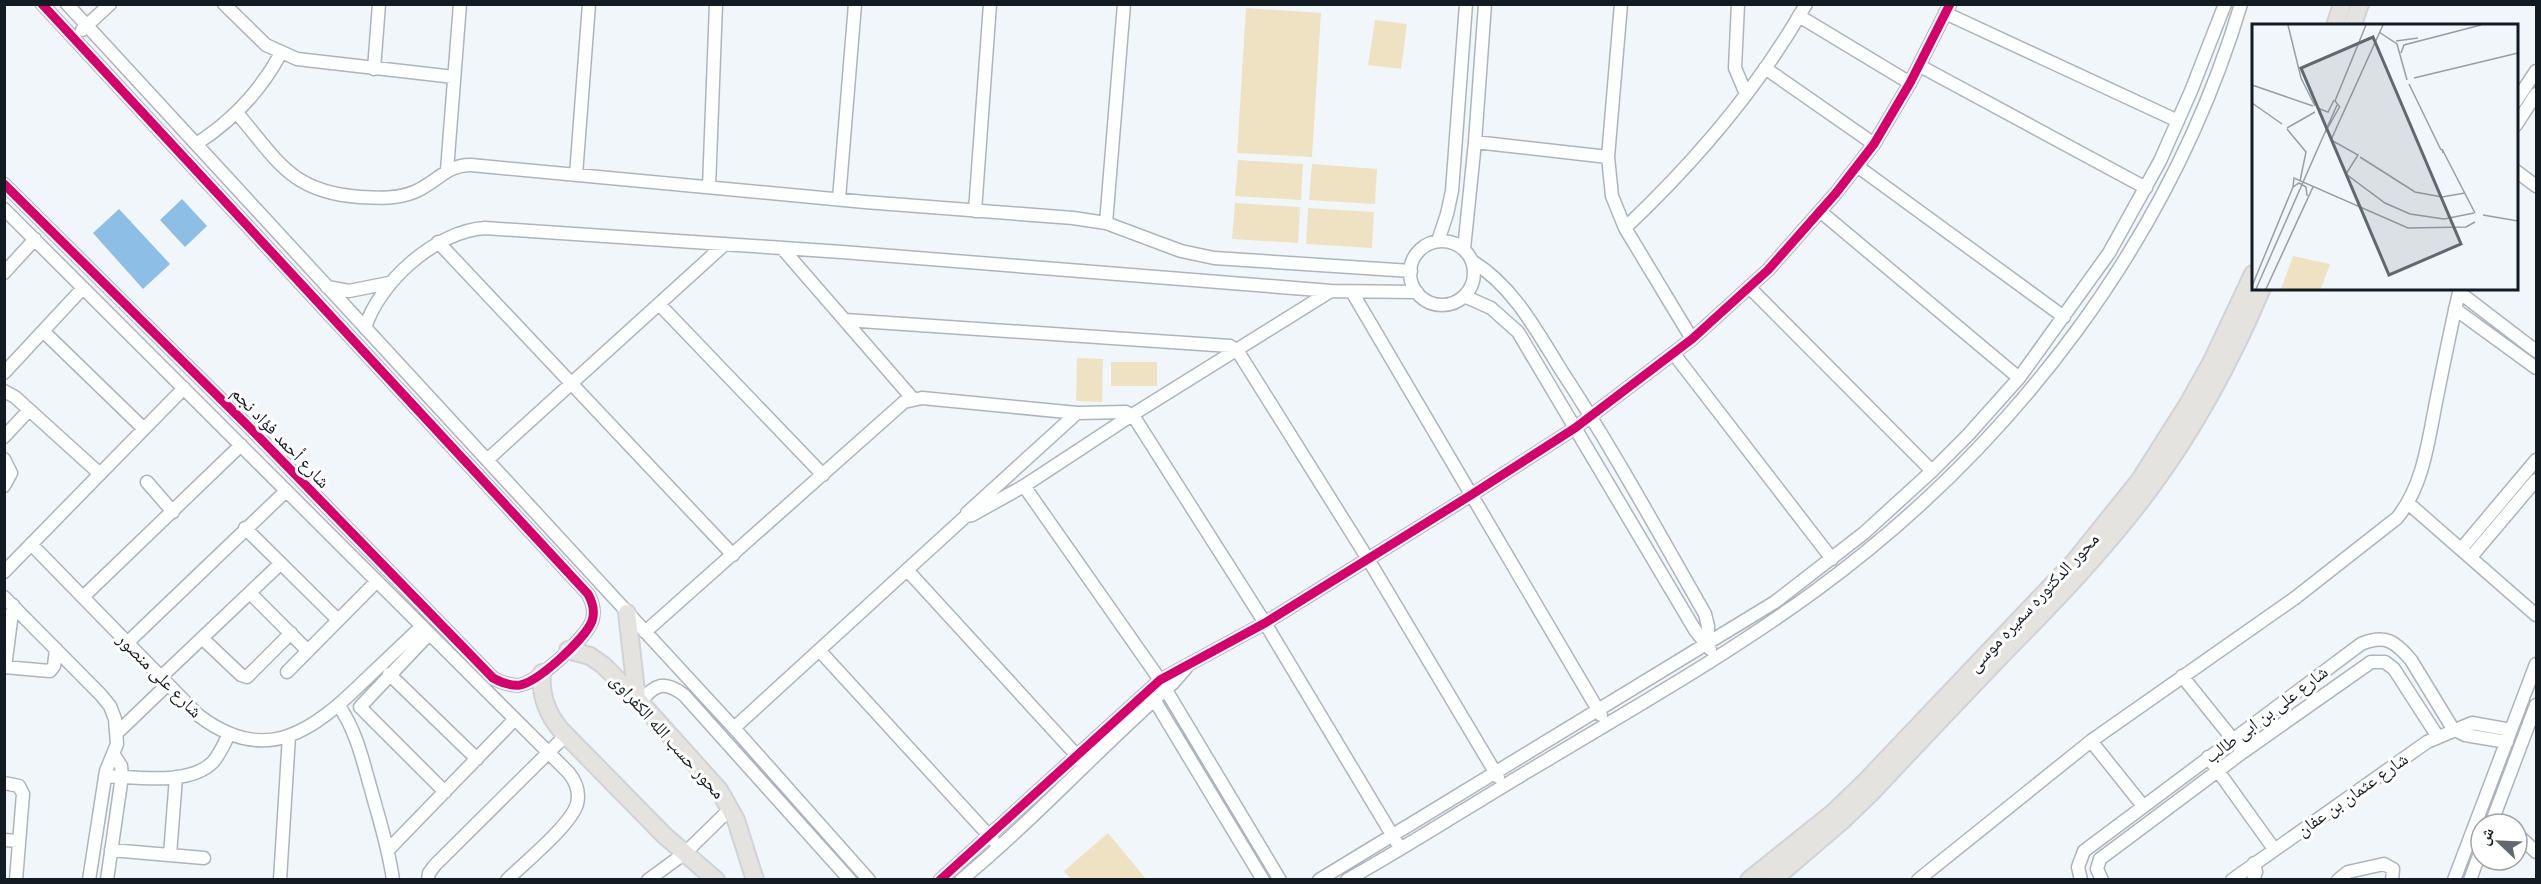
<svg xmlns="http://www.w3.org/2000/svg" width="2541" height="884" viewBox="0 0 2541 884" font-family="'Roboto Condensed','Noto Naskh Arabic',sans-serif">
	<rect width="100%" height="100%" fill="#f1f6fa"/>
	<path fill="#efe2c3" d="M1246 8 1321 13 1312 157 1237 153Z
		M1375 20 1407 24 1401 69 1368 65Z
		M1238 160 1303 164 1301 200 1235 196Z
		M1312 164 1377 169 1375 204 1309 200Z
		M1235 203 1300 207 1298 243 1232 239Z
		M1308 208 1374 212 1372 248 1306 244Z
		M1077 358 1103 359 1102 402 1076 401Z
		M1111 362H1157V386H1111Z
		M1108 833 1146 879H1071L1064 871Z"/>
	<path fill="#8dbfe6" d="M182 199 207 226 185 247 160 220Z
		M119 209 170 264 143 289 93 233Z"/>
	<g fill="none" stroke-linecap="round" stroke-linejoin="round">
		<defs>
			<path id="minor" d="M67 4 734 728 869 880
				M224 4 266 45 297 59 454 77
				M1621 4 1608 157 1612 196 1625 228 1692 339
				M1738 4 1735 68 1746 94
				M1945 13 2178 121
				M1799 16 1910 83
				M82 30 110 4
				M1920 66 2146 188
				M1765 68 1874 144
				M374 69 379 4
				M2516 101 2536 71
				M237 113C278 161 291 192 360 197 379 198 397 199 414 192 435 184 447 164 471 165L865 202 1073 218 1106 223 1181 251 1214 258 1411 271
				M2516 125 2536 94
				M1475 142 1608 157
				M196 144C232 121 260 92 281 53
				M1857 166 2064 317
				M447 170 460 4
				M2516 171 2536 186
				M576 175 589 4
				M4 184 251 429 493 678C502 683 510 686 520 685 538 682 586 638 592 621 595 612 593 603 588 594L42 4
				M709 187 716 4
				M839 199 855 4
				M4 209 569 773C576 782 580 792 577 804 571 825 524 863 507 880
				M975 211 990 4
				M1821 212 2019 378
				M1106 223 1124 4
				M1625 228C1695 162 1758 89 1806 4
				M1438 241 1447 214 1452 191 1466 4
				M1410 273a32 32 0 1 1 64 0a32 32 0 1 1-64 0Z
				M438 242 733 555
				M782 248 913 399
				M1464 249 1475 142 1485 4
				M1472 261C1514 287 1536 330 1561 370 1613 449 1658 532 1705 614L1708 626 1707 644
				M4 273 35 239
				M327 287 349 291 389 283
				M1749 287 1932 471
				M1352 292 1601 715
				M2459 292 2536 351
				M1464 296 1491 308 1518 332 1695 630 1710 649
				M659 304 823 475
				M2455 309 2536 368
				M845 320 1230 346 1237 350 1368 559 1498 777
				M365 328C379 282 436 231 485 228L842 252 1331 291 1417 292
				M43 331 144 429
				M1674 354 1832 559
				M4 373 83 288
				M4 391 15 397 100 474
				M4 437 29 410
				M4 459 11 473 4 486
				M487 460 725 244
				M147 482 173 512
				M1024 486 1160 680 1280 880
				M2408 503 2536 615
				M967 513 1077 413
				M245 528 338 620
				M31 544 198 715C266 767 313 731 365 680 384 662 403 644 422 626
				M2462 548 2536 460
				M2471 557 2536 480
				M908 571 1080 759
				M4 572 184 388
				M250 593 308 651
				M4 597 101 695 110 706 115 719 117 744 106 771 89 880
				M83 597 241 445
				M645 632 904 402 922 398 1077 413 1126 412 1134 417 1265 623 1397 843
				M429 634 360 707 445 792
				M202 638 241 675 247 677 291 633
				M127 643 286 491
				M819 650 993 840
				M4 667 50 671 54 666 56 649
				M5 667 13 605
				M287 672 377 581
				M389 674 477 759
				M2182 676 2243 752
				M161 677 280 564
				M1152 696 1263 880
				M640 702C655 684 664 680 684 695L850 880
				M339 706C357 732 363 762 372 793 380 822 389 850 393 880
				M734 728 966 516 972 515 1024 486 1132 415 1331 291
				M118 732 168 684
				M2091 741 2143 806
				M2208 757 2274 849
				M105 776C137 777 189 786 213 762 220 754 224 744 229 734
				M4 783 19 786 23 794 16 880
				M2491 824 2536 705
				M2517 834 2536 852
				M4 840 19 841
				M111 850 204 858
				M388 850 515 719
				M170 855 176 777
				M107 880 122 776 121 766 114 755
				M280 880 289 736
				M428 880 429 873 435 865 566 735
				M648 880 685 853 731 808
				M940 880 1160 680 1265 623 1471 495 1575 428 1692 339 1768 270 1836 193 1874 144 1910 83 1950 4
				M961 880C1036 818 1101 746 1173 683L1186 668
				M1319 880 1775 602 1864 533 1932 471 1968 435 2019 378 2109 253 2160 161 2191 91 2225 4
				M1347 880C1415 842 1480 799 1547 760 1637 706 1730 653 1815 591 2013 446 2170 241 2241 4
				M1918 880 2091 741 2295 598 2397 518C2425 484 2429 434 2438 392 2445 357 2452 322 2460 288
				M2081 880 2078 867 2084 851 2361 644C2385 634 2395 641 2411 660L2453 729 2465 735 2507 742
				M2102 880 2097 869 2100 859 2243 752 2371 662H2385L2394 669 2438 737
				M2232 880 2427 742 2472 723 2511 730
				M2253 880 2256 872 2254 863
				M2338 880 2348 872 2384 864 2393 869 2392 880
				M2454 880 2536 664
				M2470 880 2481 850"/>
			<path id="major" d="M2335 26 2342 4
				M2352 26 2360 4
				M627 613 637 699
				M568 650 590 656 603 665 640 702 719 790 736 820 755 880
				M542 673C540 694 546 712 560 729L665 836 716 880
				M1749 880 1834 812 1866 781 2074 562 2139 481 2188 404 2211 363 2253 274
				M1773 880 1842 821 1873 791C1913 748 1954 705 1995 662 2049 607 2103 552 2149 490 2195 428 2232 359 2262 288"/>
		</defs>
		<use href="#minor" stroke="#aeb5ba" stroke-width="15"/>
		<use href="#major" stroke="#d0d3d6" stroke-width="20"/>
		<use href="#minor" stroke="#fdfefe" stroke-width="12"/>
		<use href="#major" stroke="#e5e3df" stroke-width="16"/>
		<defs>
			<path id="cycleway" d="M4 184 251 429 493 678C502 683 510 686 520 685 538 682 586 638 592 621 595 612 593 603 588 594L42 4
				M940 880 1160 680 1265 623 1471 495 1575 428 1692 339 1768 270 1836 193 1874 144 1910 83 1950 4"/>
		</defs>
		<use href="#cycleway" stroke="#fff" stroke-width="13"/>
		<use href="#cycleway" stroke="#d6006c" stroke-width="9"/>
	</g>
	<g text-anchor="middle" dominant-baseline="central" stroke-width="6" stroke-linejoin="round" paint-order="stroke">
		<g font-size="18" fill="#131b22" stroke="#fff">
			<text transform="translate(281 437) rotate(46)">شارع أحمد فؤاد نجم</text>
			<text transform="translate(2033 602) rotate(-47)">محور الدكتوره سميره موسى</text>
			<text transform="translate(160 675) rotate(45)">شارع على منصور</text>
			<text transform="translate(2266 714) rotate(-37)">شارع على بن ابى طالب</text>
			<text transform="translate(668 736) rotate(48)">محور حسب الله الكفراوى</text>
			<text transform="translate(2352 794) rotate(-35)">شارع عثمان بن عفان</text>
		</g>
	</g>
	<g transform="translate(2252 24)">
		<rect width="266" height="266" fill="#f1f6fa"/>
		<path d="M41 232 78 240 69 265H29Z" fill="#efe2c3"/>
		<path fill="none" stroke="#989ea4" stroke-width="1.5" d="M36 1 49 54 63 82M131 1 79 116 106 131 94 150 133 179 158 190 192 195 222 189M127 8 145 20 155 56M144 17 166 14M149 29 152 21 229 1M162 54 266 29M157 60 189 126M0 61 61 82M0 79 30 100M87 82 83 77 114 1M65 84 76 88 82 76M35 104 63 88M35 105 54 128 48 157M73 109 88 82M191 129 190 125 223 189M108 133 163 168 190 173 213 169M55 172 54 163 47 159 41 163 42 154 156 204 214 203 223 198M231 191 266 197M0 262 41 163M4 265 85 81M14 265 61 163"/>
		<path fill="#61686e" fill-opacity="0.15" stroke="#61686e" stroke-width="3" d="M121 13 209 220 137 251 49 44Z"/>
		<rect width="266" height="266" fill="none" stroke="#131b22" stroke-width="3"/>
	</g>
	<rect width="2541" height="884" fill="none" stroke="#131b22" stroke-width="12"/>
	<g transform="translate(2499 842) rotate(293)"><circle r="28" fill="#ffffff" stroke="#a1a4a7" stroke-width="1.5"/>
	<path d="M0-4.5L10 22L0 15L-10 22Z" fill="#61686e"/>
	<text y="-9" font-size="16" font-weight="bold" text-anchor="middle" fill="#131b22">ش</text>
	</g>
</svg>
